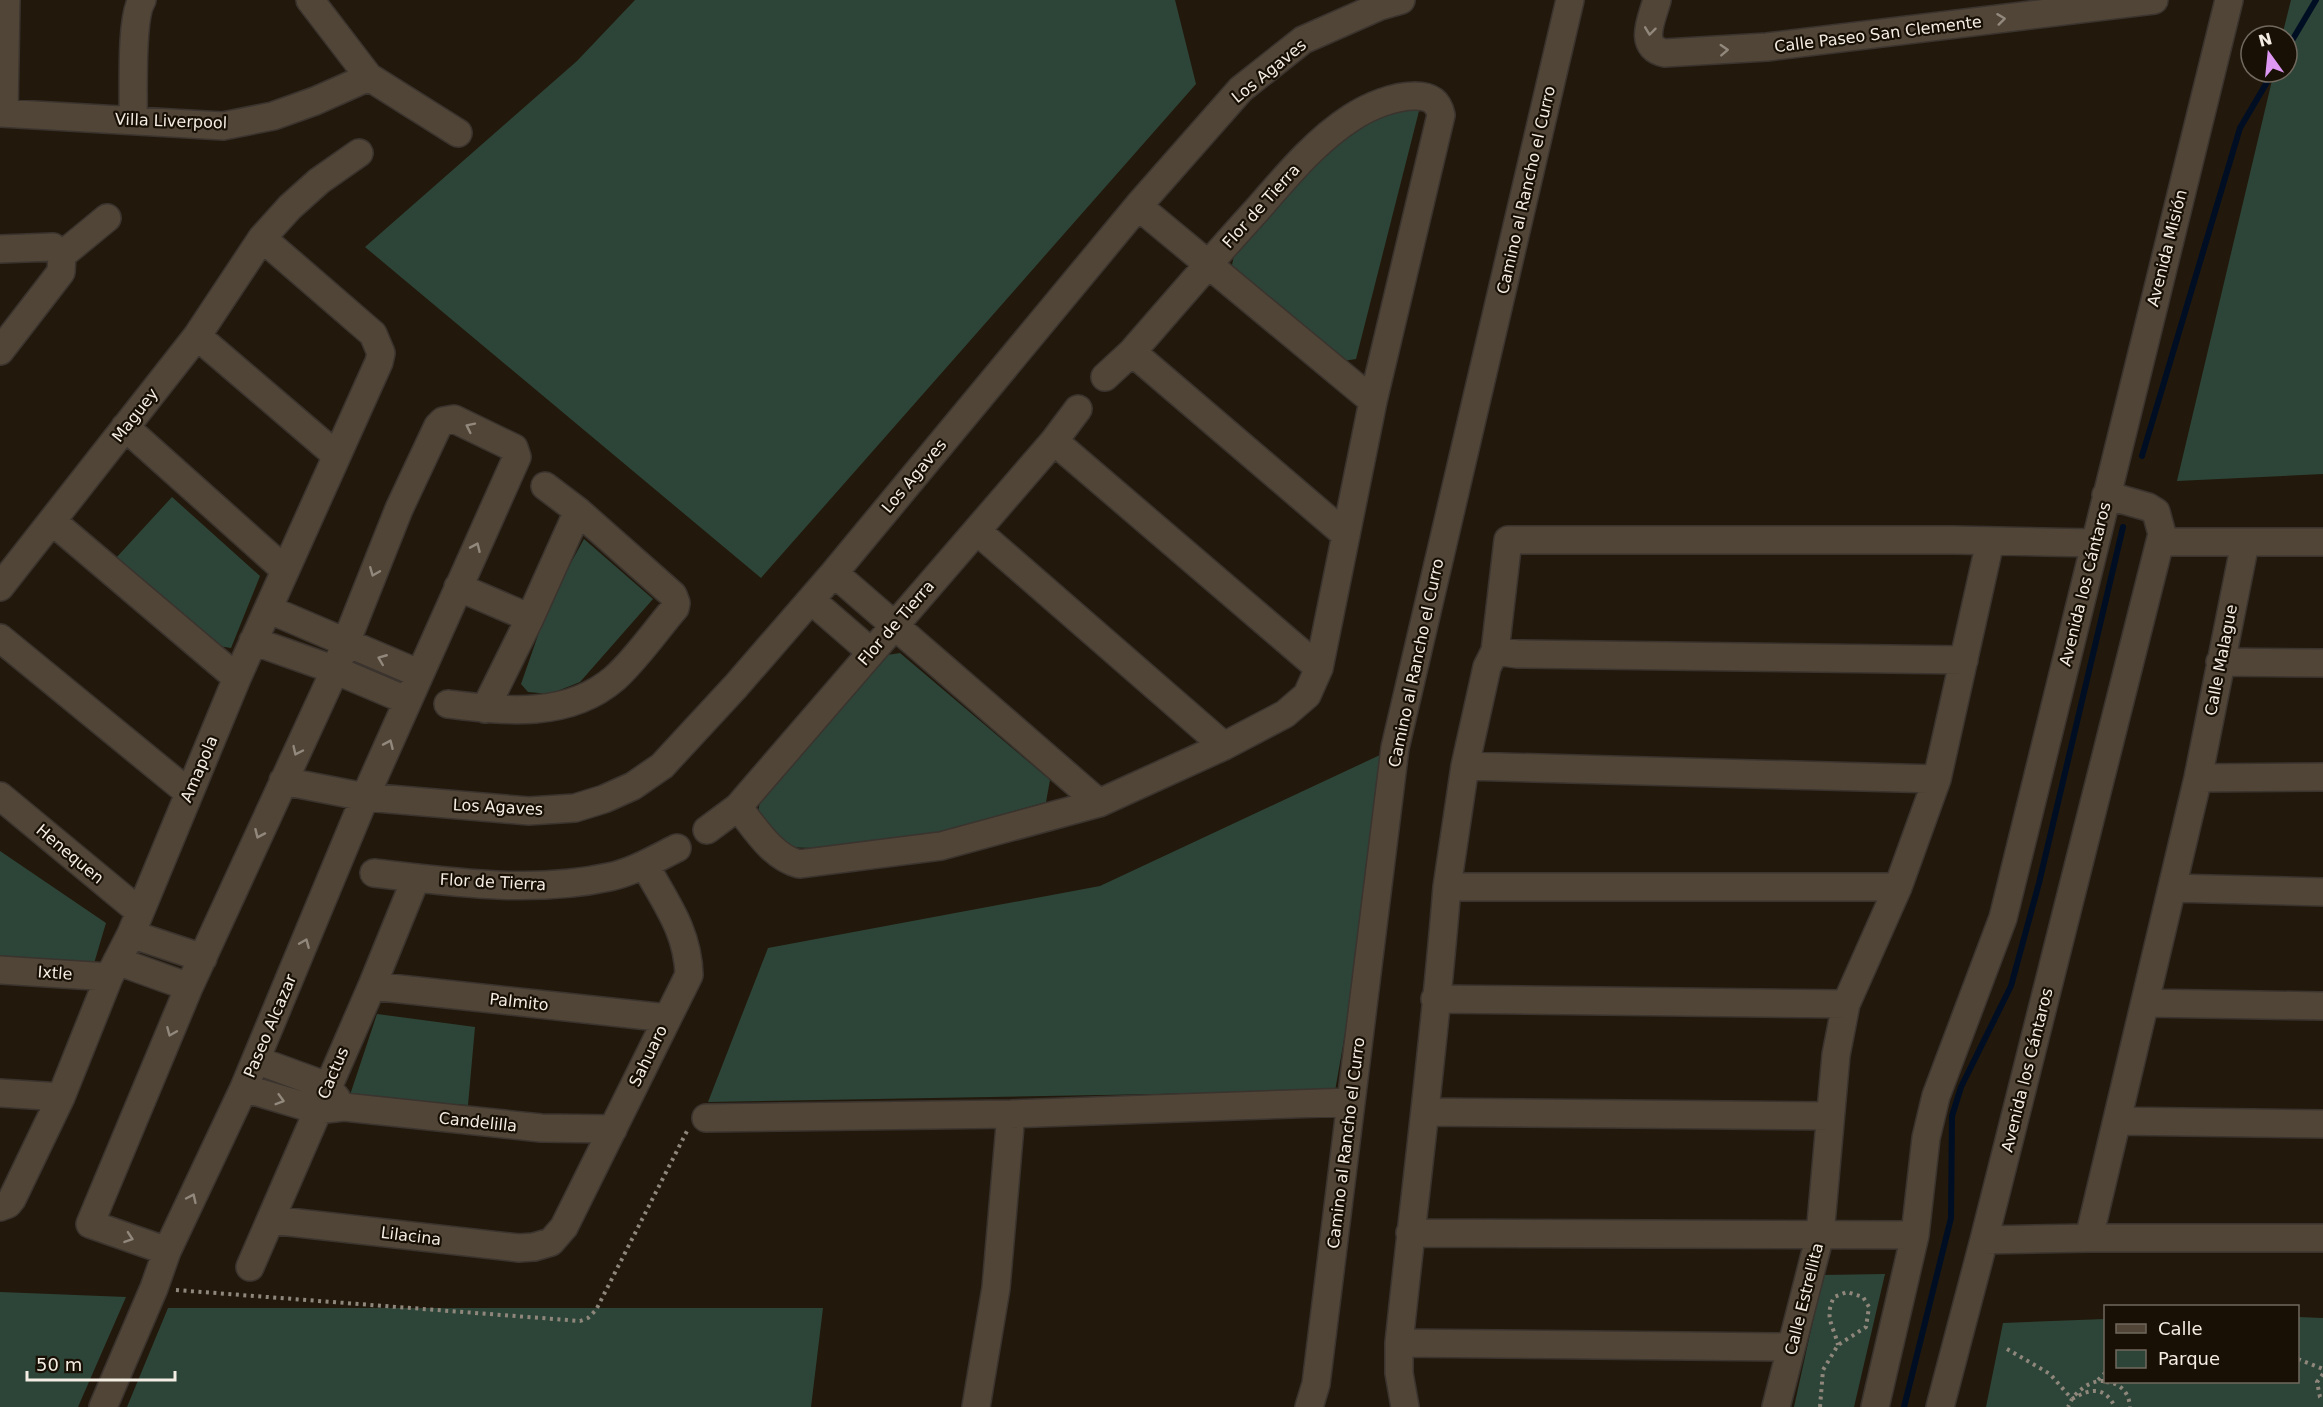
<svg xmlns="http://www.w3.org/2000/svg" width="2323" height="1407" viewBox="0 0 2323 1407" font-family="'DejaVu Sans',sans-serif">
	<rect width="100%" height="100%" fill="#22190c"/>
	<path fill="#2d4538" d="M635 0H1175L1196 84 761 578 365 247 577 61Z
		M2291 0H2323V474L2177 481 2274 72H2287V36H2282Z
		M1409 103 1419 111 1356 359 1343 361 1232 265 1235 251 1312 164 1358 125Z
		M172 497 260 576 231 648 219 646 116 558Z
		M584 539 653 599 580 682 550 694 528 692 521 684 550 601Z
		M900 653 1050 780 1046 802 929 835 815 848 781 847 758 813 760 801 881 656Z
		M1395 748 1335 1091 708 1102 768 948 1100 886Z
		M0 851 106 923 87 987 0 981Z
		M377 1014 475 1027 468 1105 349 1098Z
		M1885 1274 1854 1407H1794L1823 1275Z
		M0 1292 126 1297 78 1407H0Z
		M168 1308H823L811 1407H127Z
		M2298 1317 2323 1318V1407H1986L2003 1323 2105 1319 2106 1382H2298Z"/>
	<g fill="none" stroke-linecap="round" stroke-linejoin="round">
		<path stroke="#000e23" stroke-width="6" d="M2287 49 2316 0
			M2142 456 2240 128 2273 72
			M1904 1407 1951 1218 1952 1116 1961 1087 2011 986 2039 883 2123 527"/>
		<defs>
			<path id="minor" d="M310 0 369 77 458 133
				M1657 0C1652 19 1637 47 1665 53L1767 47 2154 0
				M0 113 223 126 273 116 315 101 369 77
				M4 113 6 0
				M133 120C134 95 130 19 142 0
				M1138 206 1373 401
				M0 249 53 247 62 255
				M197 336 336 455
				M0 351 61 272 62 255 107 218
				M1132 352 1346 535
				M125 427 285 570
				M1054 441 1319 668
				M52 521 237 678
				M977 531 1224 746
				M2160 542H2323
				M834 573 1099 803
				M0 587 197 336 262 238 290 207 319 181 359 153
				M458 587 530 618
				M811 600 871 652
				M268 609 420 674
				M0 638 189 793
				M253 641 335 670 408 701
				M1495 651 1508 540H1954L2094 543
				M2220 662 2323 663
				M448 704C505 711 568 719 615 678 637 658 656 630 675 608L676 603 673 595 578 511 545 486
				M485 709 530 618 578 511
				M1465 766 1487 667 1495 651 1517 654 1964 660
				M2198 778 2323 777
				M283 781 365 797 529 811 575 808 604 799 633 786 662 766 736 686 834 573 1138 206 1241 89 1303 40 1380 6 1401 0
				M0 796 140 912
				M738 807C755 828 772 857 799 864L941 846 1099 803 1224 746 1285 714 1307 695 1319 668 1373 401 1441 115C1438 101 1430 96 1415 96 1394 96 1369 106 1351 118 1314 142 1285 178 1256 211 1214 257 1173 305 1132 352L1105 377
				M707 830 738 807 1054 441 1078 409
				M374 873C452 882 531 894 609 877 633 872 655 859 677 848
				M1447 887 1465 766 1937 779
				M2172 888 2323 892
				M131 934 203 958
				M117 961 189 987
				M0 970 109 977
				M372 986 667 1018
				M1435 999 1846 1004
				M2146 1003 2323 1006
				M256 1060 327 1086 337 1099
				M244 1088 317 1110 344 1107 541 1128 613 1129
				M0 1093 61 1097
				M1425 1112 1830 1116
				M706 1118 1011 1114 1351 1102
				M2117 1121 2323 1124
				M0 1207 8 1204 12 1199 61 1097 109 977 131 934 237 678 379 362 381 353 373 334 262 238
				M271 1220 519 1248 534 1247 551 1242 564 1227 689 975C688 931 665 902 645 865
				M1410 1233 1915 1235
				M2089 1238 2198 778 2245 543
				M1984 1240 2089 1238H2323
				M250 1267 372 986 416 878
				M1399 1343 1791 1347
				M103 1407 154 1288 167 1251 244 1088 365 797 517 457 514 448 454 419 443 421 438 426 399 509 335 670 189 987 90 1224 167 1251
				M976 1407 996 1288 1011 1114
				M1309 1407 1316 1384 1395 748 1570 0
				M1405 1407 1399 1373V1343C1415 1191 1435 1039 1447 887H1898
				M1776 1407 1820 1235 1836 1055 1846 1004 1898 887 1937 779 1990 542
				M1875 1407 1915 1235 1926 1138 1936 1096 2003 918 2229 0
				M1940 1407 1984 1240 2162 534 2156 512 2148 507 2106 495"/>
		</defs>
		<use href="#minor" stroke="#3a332e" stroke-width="30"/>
		<path stroke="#8f877c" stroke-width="4" stroke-dasharray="3 4.5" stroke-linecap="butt" d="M176 1290 580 1321 588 1318 596 1310 687 1131
			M2007 1349 2050 1374 2072 1399 2068 1407
			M2298 1359 2323 1369
			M2323 1374 2317 1382 2320 1397 2323 1400
			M2098 1380 2106 1372
			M2106 1382C2120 1383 2129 1392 2130 1407
			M2075 1395C2084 1386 2093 1380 2106 1381
			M2072 1399C2090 1389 2104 1385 2115 1407
			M1820 1407 1823 1370 1838 1345 1866 1327 1869 1307 1863 1297 1847 1292 1834 1297C1824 1318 1833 1324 1838 1345"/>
		<use href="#minor" stroke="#504537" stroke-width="27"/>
	</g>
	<defs><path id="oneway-chevron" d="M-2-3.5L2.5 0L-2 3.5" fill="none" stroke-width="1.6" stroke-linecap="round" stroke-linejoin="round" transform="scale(1.5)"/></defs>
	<g stroke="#92887c">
		<use href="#oneway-chevron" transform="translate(2001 19) rotate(-7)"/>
		<use href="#oneway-chevron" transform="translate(1650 31) rotate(97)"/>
		<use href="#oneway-chevron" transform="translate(1724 50) rotate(-3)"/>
		<use href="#oneway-chevron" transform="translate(470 427) rotate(-154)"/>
		<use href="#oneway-chevron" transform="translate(476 547) rotate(-66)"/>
		<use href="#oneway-chevron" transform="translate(374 572) rotate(112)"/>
		<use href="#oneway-chevron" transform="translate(382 659) rotate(-158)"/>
		<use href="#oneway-chevron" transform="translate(389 744) rotate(-66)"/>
		<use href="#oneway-chevron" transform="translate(297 751) rotate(115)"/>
		<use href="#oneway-chevron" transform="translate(259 834) rotate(114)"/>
		<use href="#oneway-chevron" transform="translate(305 943) rotate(-67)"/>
		<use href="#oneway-chevron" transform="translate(171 1032) rotate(113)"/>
		<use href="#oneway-chevron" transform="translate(280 1100) rotate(16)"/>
		<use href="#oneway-chevron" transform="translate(192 1198) rotate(-65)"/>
		<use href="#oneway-chevron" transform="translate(129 1238) rotate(19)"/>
	</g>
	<g text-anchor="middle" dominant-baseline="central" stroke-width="4.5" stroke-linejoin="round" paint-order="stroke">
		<g font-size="16" fill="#f4ede4" stroke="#191005">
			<text transform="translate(1878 34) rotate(-7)">Calle Paseo San Clemente</text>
			<text transform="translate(1269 71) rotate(-39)">Los Agaves</text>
			<text transform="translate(171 121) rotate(2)">Villa Liverpool</text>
			<text transform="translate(1526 190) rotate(-77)">Camino al Rancho el Curro</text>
			<text transform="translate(1261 206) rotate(-48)">Flor de Tierra</text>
			<text transform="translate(2167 248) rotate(-76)">Avenida Misión</text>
			<text transform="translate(135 415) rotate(-52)">Maguey</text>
			<text transform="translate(914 476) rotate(-50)">Los Agaves</text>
			<text transform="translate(2085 584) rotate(-76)">Avenida los Cántaros</text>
			<text transform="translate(896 623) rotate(-49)">Flor de Tierra</text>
			<text transform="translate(2221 660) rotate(-79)">Calle Malague</text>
			<text transform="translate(1416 663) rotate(-78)">Camino al Rancho el Curro</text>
			<text transform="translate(199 769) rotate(-67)">Amapola</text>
			<text transform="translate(498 807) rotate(3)">Los Agaves</text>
			<text transform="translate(70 854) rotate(40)">Henequen</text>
			<text transform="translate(493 882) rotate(3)">Flor de Tierra</text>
			<text transform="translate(55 973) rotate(4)">Ixtle</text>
			<text transform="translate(519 1002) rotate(6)">Palmito</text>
			<text transform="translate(270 1026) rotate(-67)">Paseo Alcazar</text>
			<text transform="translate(648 1056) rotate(-64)">Sahuaro</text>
			<text transform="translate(2027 1070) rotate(-76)">Avenida los Cántaros</text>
			<text transform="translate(333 1073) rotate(-67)">Cactus</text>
			<text transform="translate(478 1122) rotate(6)">Candelilla</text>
			<text transform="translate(1346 1143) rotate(-83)">Camino al Rancho el Curro</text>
			<text transform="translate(411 1236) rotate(7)">Lilacina</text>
			<text transform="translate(1804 1299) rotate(-76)">Calle Estrellita</text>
		</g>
	</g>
	<rect x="2104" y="1305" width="195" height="78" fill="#191005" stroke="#71685e" stroke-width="1.5"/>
	<rect x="2116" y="1324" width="30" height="9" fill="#504537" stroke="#71685e" stroke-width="1.5"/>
	<text x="2158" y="1335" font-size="18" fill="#f4ede4">Calle</text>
	<rect x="2116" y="1350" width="30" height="18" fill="#2d4538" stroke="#71685e" stroke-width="1.5"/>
	<text x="2158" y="1365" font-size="18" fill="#f4ede4">Parque</text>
	<g transform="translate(2269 54) rotate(345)"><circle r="28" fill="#191005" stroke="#71685e" stroke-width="1.5"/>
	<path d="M0-4.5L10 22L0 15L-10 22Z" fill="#de98f3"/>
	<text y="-9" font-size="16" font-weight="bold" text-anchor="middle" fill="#f4ede4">N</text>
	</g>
	<path d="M27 1371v9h148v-9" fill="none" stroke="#f4ede4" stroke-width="3"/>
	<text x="36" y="1371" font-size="18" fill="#f4ede4" stroke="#191005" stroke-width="4.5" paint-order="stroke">50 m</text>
</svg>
